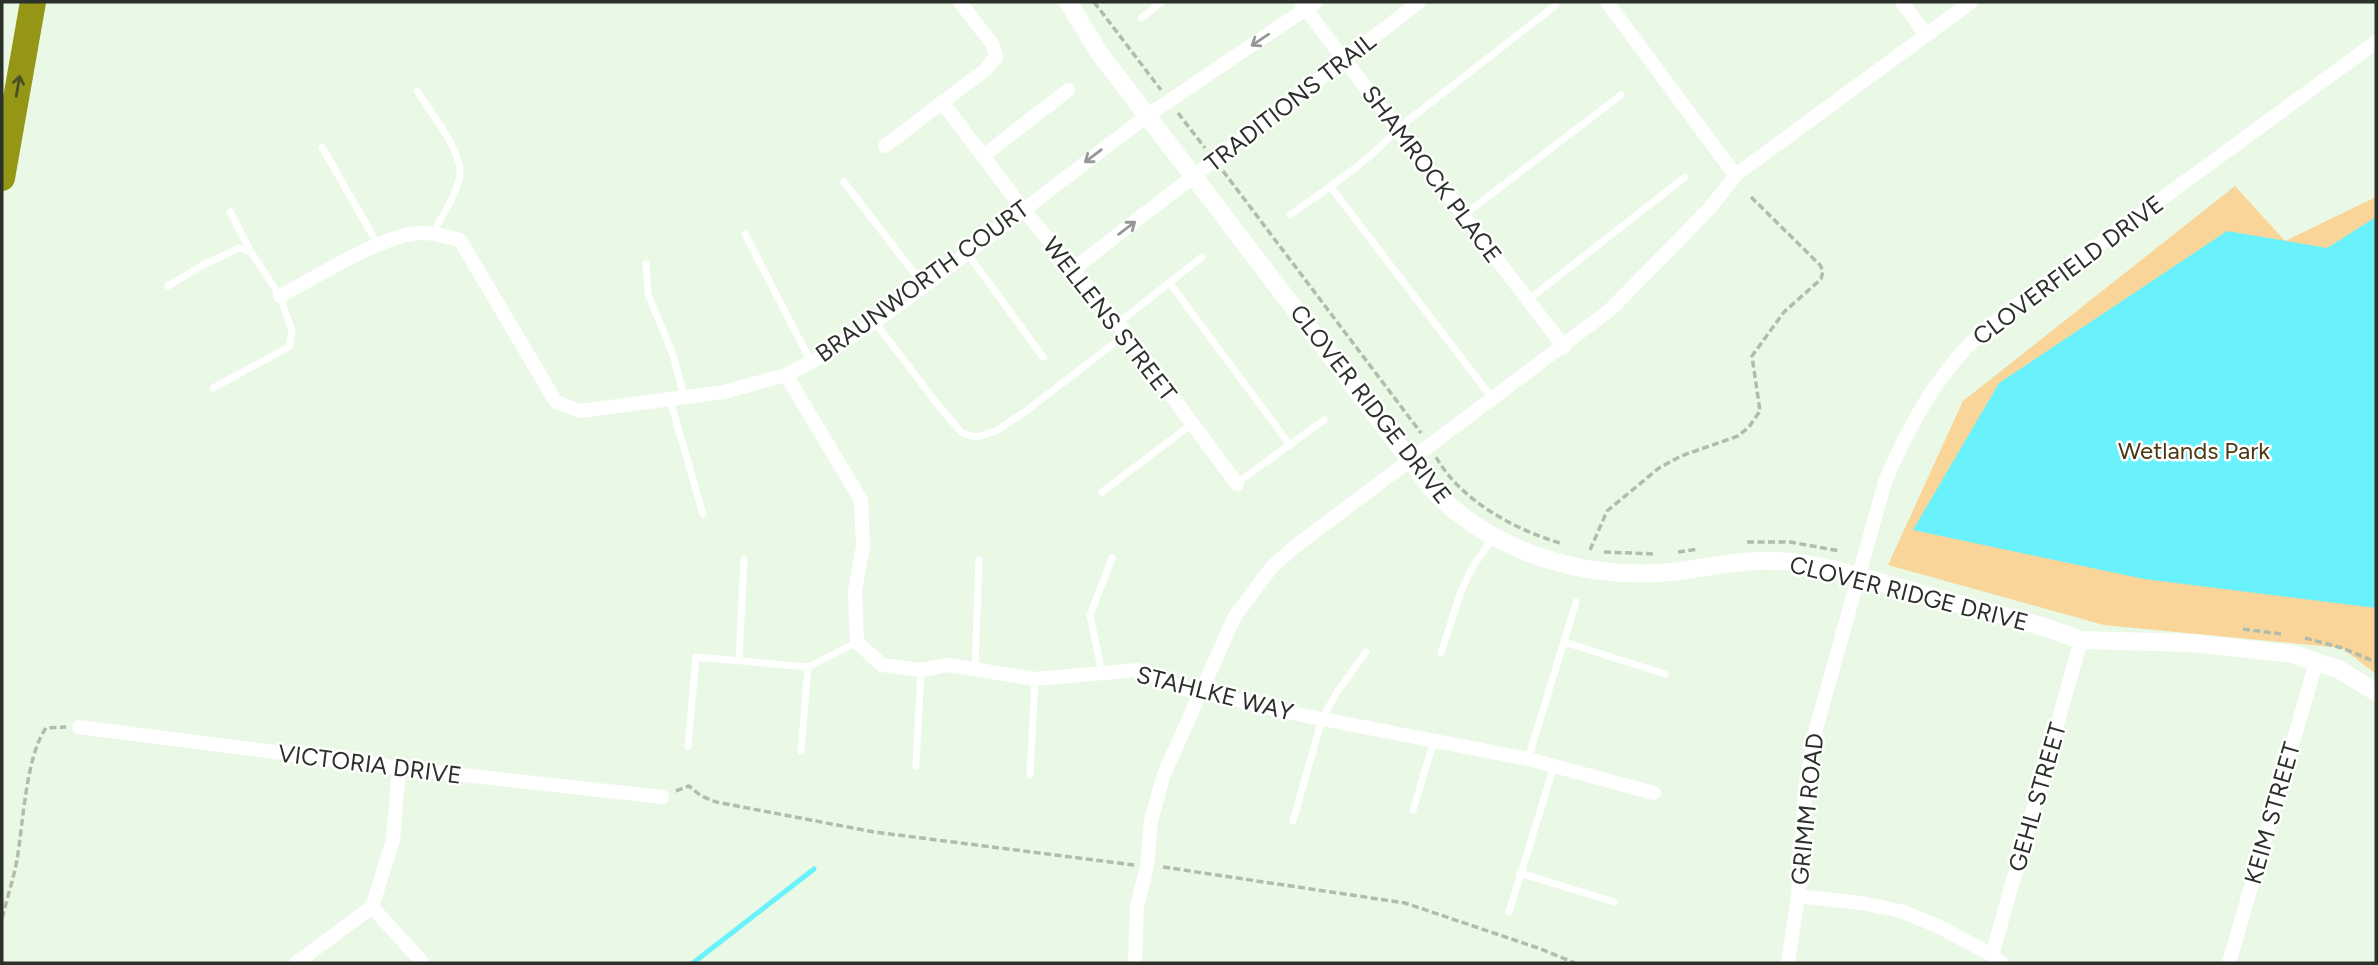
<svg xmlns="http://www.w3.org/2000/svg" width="2378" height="965" viewBox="0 0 2378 965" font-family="Figtree,sans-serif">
	<rect width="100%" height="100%" fill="#e9f9e5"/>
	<path fill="#f9d59a" d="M2235 186 2285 241 2376 197V674L2342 648 2104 625 1888 565 1963 401Z"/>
	<path fill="#69f2fb" d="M2376 217V608L2144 579 1913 530 1999 383 2227 231 2327 248Z"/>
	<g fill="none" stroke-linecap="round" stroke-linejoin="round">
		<path stroke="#69f2fb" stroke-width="5" d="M693 963 814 869"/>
		<path stroke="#b0bdad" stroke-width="3.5" stroke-dasharray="7 3.5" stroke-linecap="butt" d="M1094 2 1161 90
			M1178 113 1205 148
			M1223 171 1421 433
			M1436 457C1461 501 1515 530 1563 544
			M1747 542H1790L1840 551
			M1590 550 1607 511 1659 468 1681 456 1738 436 1749 427 1760 411 1752 356 1784 312 1821 279 1823 271 1820 265 1750 196
			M1604 552 1656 554
			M1678 552 1698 549
			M2243 629 2281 634
			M2305 638 2342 648 2376 662
			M676 791 689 786 701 796 716 802 874 832 1134 865
			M1163 867 1405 903 1541 949 1575 963
			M2 918C7 899 13 880 17 860 23 824 26 756 46 728L66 727"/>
		<path stroke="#fff" stroke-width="7" d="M1141 18 1162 2
			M417 91C430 112 461 149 460 173 459 191 441 218 433 233
			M322 147 378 245
			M844 182 924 286
			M1330 186 1492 398
			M230 212 251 252
			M1290 215C1326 189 1368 163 1397 129L1556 5
			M1464 215 1621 95
			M745 234 811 362
			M967 253 1043 357
			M646 264 648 294 673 355 684 397
			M1169 282 1290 445
			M168 286 203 265 239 248 251 252 280 296 292 331 289 347 213 388
			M1528 300 1685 177
			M875 322 938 405 962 433 976 437 996 431 1026 411 1126 334
			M1117 324 1202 257
			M670 400 703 514
			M1237 483 1324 420
			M1102 492 1192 424
			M1564 642 1665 674
			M1441 653 1461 591 1472 568 1494 536
			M739 660 744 560
			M975 668 979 560
			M1102 673 1090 615 1112 558
			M688 746 696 657 808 667
			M801 751 808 667 857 642
			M1528 759 1576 602
			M916 766 921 670
			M1030 775 1035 679
			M1413 810 1434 741
			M1293 821 1322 719 1337 692 1366 652
			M1520 873 1614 902
			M1509 912 1554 766"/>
		<path stroke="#fff" stroke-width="14" d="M1607 2 1736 176
			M1902 2 1926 35
			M1301 3 1564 347
			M942 102 1023 209 1126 334 1237 484
			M885 146 985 70 996 57 993 45 960 2
			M983 156 1068 90
			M1072 270 1419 2
			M280 296C315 278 376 239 412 234 428 231 444 236 460 240L556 402 580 411 724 392 786 375 811 362 875 322 924 286 1148 115 1316 2
			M786 375 861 500 863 546 855 591 857 642 882 665 921 670 948 665 1035 679 1138 670 1198 694 1218 695 1281 711 1528 759 1654 793
			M79 727 399 768 662 797
			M1798 896 1860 903 1901 911 1940 927 1992 955 2002 963
			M372 907 423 963
			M1992 955 2081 640
			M296 963 372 907 393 840 399 768
			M1135 963 1137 907 1147 866 1151 821 1164 774 1235 616 1272 567 1293 548 1611 309 1709 209 1737 174 1971 2
			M1788 963 1798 896 1805 790 1814 736 1885 482C1905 433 1930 387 1966 348 1979 334 1996 322 2011 309L2376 42
			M2229 963 2316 663"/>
		<path stroke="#fff" stroke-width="18" d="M1068 2 1100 54 1410 460C1421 474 1431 490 1444 501 1505 556 1590 580 1671 572 1706 568 1741 559 1776 561 1815 562 1853 575 1890 585 1942 599 1993 613 2044 627L2081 640 2192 643 2292 654 2338 669 2376 692"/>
		<path stroke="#969616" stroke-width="26" d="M2 178 33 2"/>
	</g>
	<defs><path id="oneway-shaft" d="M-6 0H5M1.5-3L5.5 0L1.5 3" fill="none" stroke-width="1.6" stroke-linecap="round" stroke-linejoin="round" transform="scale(1.75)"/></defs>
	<g stroke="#959894">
		<use href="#oneway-shaft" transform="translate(1260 40) rotate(146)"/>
		<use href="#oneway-shaft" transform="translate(1093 156) rotate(143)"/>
		<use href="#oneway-shaft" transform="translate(1127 228) rotate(-37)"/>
	</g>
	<use stroke="#4b4f24" href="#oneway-shaft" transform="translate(18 86) rotate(-80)"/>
	<g text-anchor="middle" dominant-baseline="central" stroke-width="5" stroke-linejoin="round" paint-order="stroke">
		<g font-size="24" fill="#2b312a" stroke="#fff">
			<text transform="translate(1290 102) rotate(-38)">TRADITIONS TRAIL</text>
			<text transform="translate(1432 174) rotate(53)">SHAMROCK PLACE</text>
			<text transform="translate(2068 270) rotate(-37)">CLOVERFIELD DRIVE</text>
			<text transform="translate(922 281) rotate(-36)">BRAUNWORTH COURT</text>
			<text transform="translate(1110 319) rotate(52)">WELLENS STREET</text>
			<text transform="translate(1371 404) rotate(52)">CLOVER RIDGE DRIVE</text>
			<text transform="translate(1909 593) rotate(14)">CLOVER RIDGE DRIVE</text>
			<text transform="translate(1215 693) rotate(14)">STAHLKE WAY</text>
			<text transform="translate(370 764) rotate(7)">VICTORIA DRIVE</text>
			<text transform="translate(2037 797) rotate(-74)">GEHL STREET</text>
			<text transform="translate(1807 809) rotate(-84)">GRIMM ROAD</text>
			<text transform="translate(2272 813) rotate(-74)">KEIM STREET</text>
		</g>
		<g font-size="24" fill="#4c3813" stroke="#fff">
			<text x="2194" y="450">Wetlands Park</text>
		</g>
	</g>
	<rect width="2378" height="965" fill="none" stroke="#2b312a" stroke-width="7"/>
</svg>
